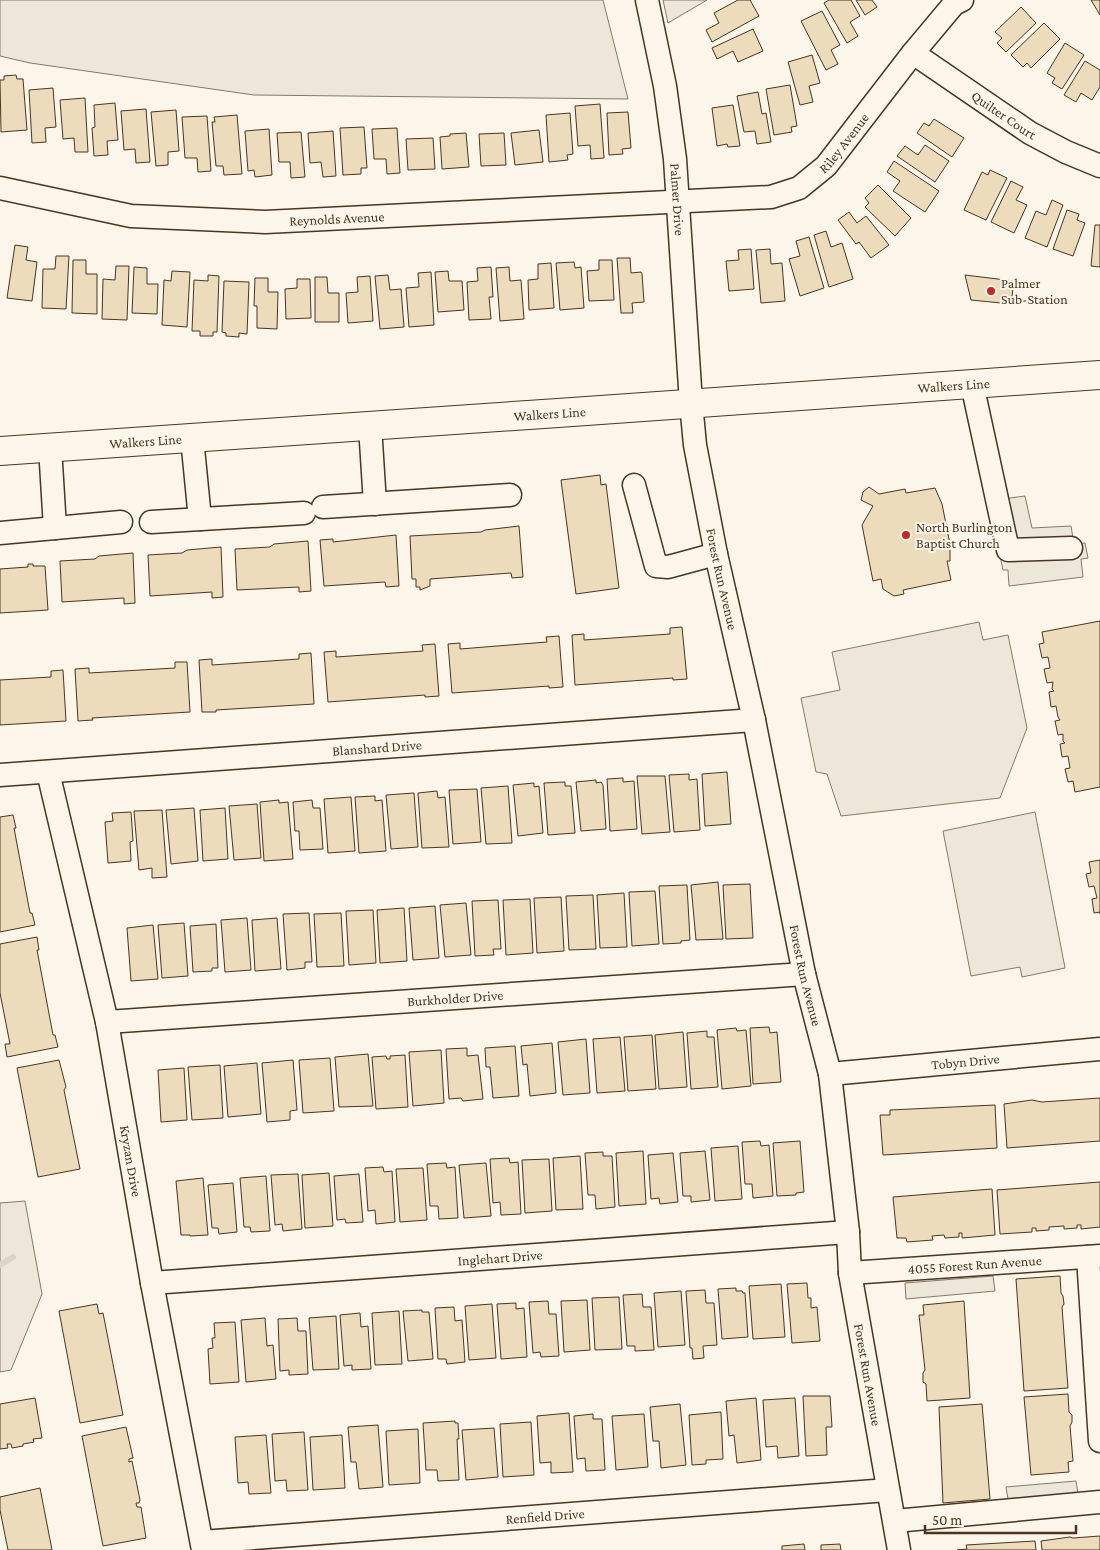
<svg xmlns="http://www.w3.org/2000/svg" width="1100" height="1550" viewBox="0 0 1100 1550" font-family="'Crimson Pro',serif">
	<rect width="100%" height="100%" fill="#fbf6e9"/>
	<path fill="#ede6d9" stroke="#887966" d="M0 0H603L628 99 254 95 30 63 0 56Z
		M663 0H707L668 23Z
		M1035 812 1065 968 1022 977 1020 967 971 976 943 831Z
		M25 1201 42 1294 11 1370 0 1372V1203Z"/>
	<path fill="#ede7d9" stroke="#887966" d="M1025 496 1032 528 1071 526 1074 544 1085 543 1088 558 1081 559 1083 577 1009 586 1008 570H1003L988 501Z
		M979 622 983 640 1008 635 1027 728 1000 798 841 816 827 774 816 772 801 698 840 690 832 652Z
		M993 1276 995 1291 906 1299 905 1283Z
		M1076 1481 1078 1493 1008 1499 1006 1487Z"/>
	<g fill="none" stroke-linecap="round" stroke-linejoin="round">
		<path stroke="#dcd4c6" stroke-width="6" d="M0 1265 13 1257"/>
	</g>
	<path fill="#ecdcbc" stroke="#4a3520" d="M738 0H750L759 16 712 42 706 30 719 23 714 13Z
		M829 0H851L860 16 850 22 858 36 847 43 824 3Z
		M856 0H872L877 7 865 15Z
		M1091 0H1100V15Z
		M1021 7 1036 23 1006 52 997 43 1002 38 995 32Z
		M822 11 840 45 831 50 838 64 826 70 801 21Z
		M1044 23 1060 39 1031 68 1027 63 1023 67 1011 55Z
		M753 29 763 51 738 62 733 51 717 59 712 48Z
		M1065 43 1084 55 1062 89 1052 83 1055 78 1047 73Z
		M812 55 820 83 809 86 813 102 800 105 788 62Z
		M1085 61 1100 70V87L1092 100 1081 93 1076 102 1064 95Z
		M16 75 17 79H23L27 130 1 132 0 80H4V76Z
		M790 85 797 126 791 127 792 132 774 135 766 89Z
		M53 88 56 127 45 128 46 142 32 143 29 90Z
		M758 92 762 114 766 113 771 142 757 144 755 131 744 132 737 96Z
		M85 98 88 152H75L74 138 63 139 60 100Z
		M115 103 118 140 107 141 108 155 94 156 92 128 95 127 94 105Z
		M600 104 604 158 591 159 590 145 578 146 575 106Z
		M733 105 740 146 728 147 727 144 717 146 712 108Z
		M146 109 150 162 136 163 135 149 124 150 121 111Z
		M176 110 179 151 168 152V165L156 166 151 112Z
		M628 112 631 148 622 149 623 154 609 155 607 113Z
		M570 113 573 154 567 155 568 160 549 162 546 115Z
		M237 115 242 174 224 175 223 166H216L212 122H215L214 117Z
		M207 116 211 171 198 172 197 158H185L182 117Z
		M934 119 964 138 952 157 917 133 924 123 929 126Z
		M364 127 367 168H361V174L343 175 340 128Z
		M397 128 400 173 387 174 386 159H374L372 129Z
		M269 129 272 175 255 177 254 170 248 171 245 131Z
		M539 130 543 162 515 165 511 133Z
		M333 131 336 176 323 177 321 162 310 163 308 133Z
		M301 132 305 177 291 178 290 162H279L277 133Z
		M466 133 469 167 442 169 440 137 450 136V134Z
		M504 133 506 165 481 166 479 134Z
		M433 138 435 169 408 170 406 139Z
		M925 145 949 161 935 182 897 156 905 146 918 155Z
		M894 161 939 191 925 212 893 191 900 181 887 172Z
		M990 170 1007 178 986 220 964 210 982 172 988 175Z
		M1011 181 1023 187 1016 200 1027 205 1014 233 991 222Z
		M878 185 911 218 895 236 865 207 869 203 865 198Z
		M1052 200 1063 205 1047 247 1025 238 1036 211 1046 215Z
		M1067 210 1079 214 1077 220 1085 223 1073 256 1053 249Z
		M849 212 857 223 866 216 889 245 871 258 859 242 856 244 838 220Z
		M1095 225H1100V267L1091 266Z
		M826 231 831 247 842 243 853 279 829 287 814 235Z
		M809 237 824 288 800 296 789 259 800 256 796 241Z
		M15 245 28 247 26 260 37 262 32 301 7 298Z
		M751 249 754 289 729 291 726 261 739 260 738 250Z
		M770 249 771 264 782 263 785 301 761 303 756 250Z
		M56 256H69L66 309 42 308 43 269H55Z
		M617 258H630L631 273 641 272 642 274 644 302 632 303 633 313H621Z
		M73 260H86V274H97V314L72 313Z
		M599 260H612L614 300 589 301 587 271 599 270Z
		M574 262 575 268 581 267 584 308 560 310 556 263Z
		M551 263 554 308 529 310 528 280 538 279V264Z
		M116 266H129L127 320 102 319 103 279 115 280Z
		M134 267 147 268V284H158L157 314 132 313Z
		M491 267 493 297H489L491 319 469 320 467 282 478 281 477 268Z
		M509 267 510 281 521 280 524 319 500 321 496 268Z
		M172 271 190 272 187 327 162 325 164 280 171 281Z
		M448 271 449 281H462L464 310 438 312 435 272Z
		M431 272 434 325 409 327 406 288 419 287 418 273Z
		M208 275 219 276 217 332H213V336H200V331H192L194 280 208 281Z
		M388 275 390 290 401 289 404 327 380 329 375 276Z
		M965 275 1014 281 1011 304 971 300Z
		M370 276 373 321 348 323 346 293 358 292 357 277Z
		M315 277H327L328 293H339V322H315Z
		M255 278H268V292H278L277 329 257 328V306H254Z
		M297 279H310L311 318 286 319 285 289 297 288Z
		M224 281 249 282 247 334 239 333V337L226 336V333L222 332Z
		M600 475 601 485 606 484 619 588 576 594 561 480Z
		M869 487 879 494 905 489 906 493 935 488 942 504 950 544V561H947L951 580 903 590 904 594 894 596 883 589 881 579 873 581 862 525 873 506 861 500 863 492Z
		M519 526 523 577 512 578 511 573 430 579V586L420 590V587H416V579H412L410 536 481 532 485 530Z
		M396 535 399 586 386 587 385 582 324 586 320 540 333 539V542Z
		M308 541 311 591 299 592V587L237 590 235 549 270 547 274 544Z
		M221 547 223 597 212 598V592L150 596 148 555 182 553 187 550Z
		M133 553 135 603 124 604V598L62 602 60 561 95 559 99 556Z
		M28 564H33V566H45L48 610 0 613V569L28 567Z
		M1100 621V787L1075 792 1073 781 1068 782 1065 769 1070 768 1068 756 1062 757 1060 744 1065 743 1063 741V734L1058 735 1055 721 1060 720 1058 717 1056 706 1051 707 1049 692 1054 691 1052 689 1053 682 1047 683 1044 669 1050 668 1048 657 1042 658 1039 644 1044 643 1042 632Z
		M682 627 687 679 673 680V678L575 685 572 635 584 634V640L670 634V628Z
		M559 636 563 687 549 688V686L452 693 448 644 460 643V649L547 642 546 637Z
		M435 644 439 696 425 697V695L328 702 324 652 336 651V657L423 651 422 645Z
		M311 653 314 704 216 710V712H202L199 660 212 659V665L299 659V654Z
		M175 662H187L190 712 92 718 93 720 78 721 75 669 89 668V673L175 668Z
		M63 670 66 721 0 725V680L51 677V671Z
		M727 772 731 824 705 826 702 774Z
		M689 774V780L697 779 700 830 674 832 669 775Z
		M637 776H665L670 832 642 834Z
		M623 778V782L634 781 637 829 610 831 607 779Z
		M596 780V783L601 782 603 785 606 829 581 831 576 782Z
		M565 782V786H571L575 833 548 835 544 783Z
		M534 783V787L539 786 543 833 518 836 513 785Z
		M508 786 512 843 486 844 481 788Z
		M477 789 481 842 453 844 449 790Z
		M437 791 438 798 445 797 449 847 422 848 418 793Z
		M414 793 418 847 391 849 386 795Z
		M375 796V801L382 800 386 851 359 853 355 797Z
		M351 797 355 851 328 853 324 799Z
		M279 800V803L288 802 293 859 264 861 260 802Z
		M312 800 313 808H320L323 849 300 850 299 831H295L293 802Z
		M257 804 261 858 234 860 229 806Z
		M194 808 198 861 171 864 166 810Z
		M225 808 228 859 203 861 200 810Z
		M162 810 167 877 152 878V868L139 870 134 811Z
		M131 812 133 841 130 842 131 861 108 863 105 822 113 821 112 813Z
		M13 815 16 828H14L30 913H32L35 925 0 932V817Z
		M1100 860V914V912L1094 913 1092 899 1097 898 1094 886 1089 887 1086 874 1091 873 1089 862Z
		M718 882 723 939 696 940 691 885Z
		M750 884 753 938 726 939 723 885Z
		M687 885 690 940 681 941V943L663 944 659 886Z
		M655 891 659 944 632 946 629 892Z
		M624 893 627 947 600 948 597 895Z
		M593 895 596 949 569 950 566 896Z
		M561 897 564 951 537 953 534 898Z
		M530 899 533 953 506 955 503 900Z
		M498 900 501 949H493L494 955 475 956 472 901Z
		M466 903 471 955 445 957 440 905Z
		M435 906 439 958 413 960 409 908Z
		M404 908 407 961 380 963 377 910Z
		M373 910 376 963 349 965 346 911Z
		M309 913 312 962H305V968L287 970 283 914Z
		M341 913 344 966 317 967 314 914Z
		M247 918 251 970 225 972 221 920Z
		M277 918 281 969 255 971 252 920Z
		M184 923 188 976 162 978 158 925Z
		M216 924 218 968H212V971L193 972 190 926Z
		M153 925 158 979 131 981 127 928Z
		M37 937 39 950H37L53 1035H55L58 1047 7 1057 5 1044H10L0 993V944Z
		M769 1027 770 1033 777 1032 781 1082 753 1084 750 1028Z
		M736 1028 737 1031 746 1030 751 1086 722 1089 717 1030Z
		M707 1031V1037H714L718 1087 691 1089 687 1033Z
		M683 1032 687 1087 659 1089 655 1035Z
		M652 1035 656 1089 628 1091 624 1037Z
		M620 1037 625 1091 597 1093 593 1039Z
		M586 1039 590 1093 563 1095 558 1042Z
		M552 1043 556 1093 530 1096 527 1064 523 1065 521 1046Z
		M515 1046 519 1096 493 1098 490 1067H486L485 1048Z
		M467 1048V1056L478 1055 483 1099 463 1101 461 1098 449 1099 446 1049Z
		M441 1050 444 1103 413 1106 409 1052Z
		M368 1054 373 1106 339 1107 335 1057Z
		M405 1055 408 1107 376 1109 372 1057 386 1056 387 1059H390V1056Z
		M330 1058 334 1111 303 1113 299 1060Z
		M59 1060 66 1087 64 1090 80 1169 38 1177 17 1068Z
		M293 1060 297 1110 290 1111V1120L267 1122 262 1063Z
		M257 1063 261 1114 228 1117 224 1066Z
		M220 1065 223 1118 192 1120 188 1067Z
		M184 1068 187 1120 161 1122 158 1070Z
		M1100 1098V1141L1007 1148 1004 1104 1032 1100 1042 1102Z
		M995 1105 997 1148 883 1155 880 1115H890V1110Z
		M760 1141 761 1146 769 1145 773 1196 753 1198 752 1184H745L742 1142Z
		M800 1141 804 1192 796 1193V1195L777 1196 773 1143Z
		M738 1146 742 1199 715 1201 711 1148Z
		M643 1151 646 1204 619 1206 616 1153Z
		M705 1151 710 1200 691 1202V1196H683L680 1153Z
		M603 1152V1156H612L615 1207 596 1209 595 1195H588L585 1153Z
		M673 1153 678 1202 660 1204 659 1198 651 1199 648 1155Z
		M580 1156 583 1209 556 1210 553 1158Z
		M509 1158 510 1163 518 1162 521 1214 501 1215 500 1202 493 1203 490 1159Z
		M549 1159 552 1211 525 1213 522 1160Z
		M446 1163 447 1168 455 1167 458 1218 439 1219 438 1206H430L427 1164Z
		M486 1163 491 1216 464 1218 459 1165Z
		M383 1167 384 1172 392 1171 395 1222 376 1224 375 1210 368 1211 365 1168Z
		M423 1168 427 1220 400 1222 396 1169Z
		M329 1173 333 1226 305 1228 302 1175Z
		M298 1174 302 1229 283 1231 282 1224 275 1225 271 1175Z
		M359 1174 363 1222 346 1223 345 1219 337 1220 334 1176Z
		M266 1176 270 1231 251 1232 250 1227H244L240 1178Z
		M203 1178 208 1235 190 1236V1235H181L176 1181Z
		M1100 1182V1227L1081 1229V1225H1077V1228L1064 1229V1226L1049 1227V1230L1036 1231V1228H1032V1232L1000 1234 997 1190Z
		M233 1183 237 1232 219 1234 218 1228H212L208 1185Z
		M992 1189 995 1235 962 1238V1233H959V1237L945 1238 944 1235 932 1236 933 1240 907 1242 906 1238H897L893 1197Z
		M1060 1276 1061 1293 1063 1296 1064 1304 1062 1307 1068 1388 1024 1391 1016 1279Z
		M807 1283 808 1298H811V1308L817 1307 820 1341 792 1343 787 1284Z
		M781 1284 785 1337 753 1339 749 1286Z
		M736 1288V1291H742L743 1293H745L748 1337 722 1339 718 1289Z
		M705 1290 706 1303H714L717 1345 703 1346 704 1358 693 1359 692 1348H690L686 1291Z
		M681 1291 685 1345 658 1347 654 1293Z
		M642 1294 643 1307H651L654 1350 635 1351V1346H627L623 1295Z
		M619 1297 622 1349 595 1350 592 1298Z
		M587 1300 590 1350 564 1352 561 1301Z
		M548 1301 549 1314H556L559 1356 541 1357 540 1352 533 1353 529 1302Z
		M964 1301 970 1398 927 1401 926 1384 923 1382V1373L925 1370 919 1315H924L923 1305Z
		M516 1303V1309L524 1308 527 1357 501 1359 497 1304Z
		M97 1304 99 1314 103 1313 123 1415 80 1423 59 1311Z
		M492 1304 496 1358 469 1360 465 1306Z
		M454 1307 455 1321 462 1320 465 1362 447 1364 446 1359H438L435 1308Z
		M422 1310V1312H429L433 1359 408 1361 403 1311Z
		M399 1311 402 1364 375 1365 372 1313Z
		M360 1313 361 1327 368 1326 371 1369 352 1370V1365L344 1366 340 1315Z
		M336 1316 339 1369 313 1370 309 1318Z
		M265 1318 267 1346 273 1345 276 1379 246 1382 241 1320Z
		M297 1318 298 1331H306L308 1374 289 1375V1370L280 1371 278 1319Z
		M235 1322 239 1382 210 1384 208 1349 213 1348 212 1338H215L214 1323Z
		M1068 1394 1069 1412 1072 1415V1422L1070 1426 1073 1461 1068 1462 1069 1472 1031 1475 1024 1397Z
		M803 1396H830L832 1427H826L827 1455 806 1456Z
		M35 1398 42 1438 33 1439 34 1442 23 1444V1446L12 1448 11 1444H7L8 1448 0 1449V1404Z
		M756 1398 761 1460 737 1463 734 1435 729 1436 726 1401Z
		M795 1398 799 1456 778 1458 777 1446 766 1447 763 1400Z
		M680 1404 686 1465 661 1468 659 1441H653L650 1407Z
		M982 1404 990 1499 943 1503 939 1407Z
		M721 1412 723 1459 706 1460V1464L692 1465 689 1415Z
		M569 1413 573 1472 551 1473V1462L540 1463 537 1416Z
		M593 1414V1419H602L605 1470 586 1471 585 1458 577 1459 574 1416Z
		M644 1414 648 1467 616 1470 612 1416Z
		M455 1421V1423H458L459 1439H457L459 1480 438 1481 437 1470H426L423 1423Z
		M531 1422 534 1475 503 1477 500 1424Z
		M378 1425 383 1487 359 1489 356 1462H351L348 1427Z
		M126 1427 133 1458 129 1459V1462L132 1461 140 1500 139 1503H136L137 1507H141L146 1538 103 1546 82 1436Z
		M494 1428 498 1477 466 1480 462 1430Z
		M418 1429 420 1483 389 1485 386 1431Z
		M304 1432 308 1490 287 1491 286 1480 275 1481 272 1434Z
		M266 1435 271 1493 249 1494 248 1482 238 1483 235 1437Z
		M342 1435 345 1488 313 1490 310 1437Z
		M40 1488 52 1550H8L0 1510V1497Z
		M1100 1536V1550H1042L1041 1541 1070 1537 1073 1538Z
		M1035 1541 1036 1550H957L967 1549 966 1545Z
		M804 1544 805 1550H782V1546Z
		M840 1544 841 1550H821V1545Z"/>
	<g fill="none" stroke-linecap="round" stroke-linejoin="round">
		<defs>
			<g id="minor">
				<path id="s1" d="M647 0 665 86 675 159 691 403 695 445 716 554 754 720 804 974 830 1074 848 1232 850 1273 899 1550"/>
				<path id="s2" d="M913 53 1030 133 1066 152 1100 166"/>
				<path id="s3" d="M0 188 131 216 265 222 771 197 799 188 826 166 913 53 954 4 962 0"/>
				<path d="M972 384 1008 550 1071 548"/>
				<path d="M370 426 375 504"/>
				<path d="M192 438 200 519"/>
				<path d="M50 447 55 528"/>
				<path d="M634 485 656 566 668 567 716 554"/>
				<path d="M323 507 510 495"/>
				<path d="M151 522 304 513"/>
				<path d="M0 533 121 522"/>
				<path id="s4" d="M48 772 107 1022 152 1283 203 1550"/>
				<path id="s5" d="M0 775 754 720"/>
				<path id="s6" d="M107 1022 804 974"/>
				<path id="s7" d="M830 1074 1100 1049"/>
				<path d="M1088 1257 1100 1441"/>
				<path id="s8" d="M850 1273 1100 1256"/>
				<path id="s9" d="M152 1283 848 1232"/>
				<path d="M895 1521 1100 1502"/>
				<path id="s10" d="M202 1542 888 1490"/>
			</g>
			<g id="major">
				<path id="s11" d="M0 451 558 413 1100 375"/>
			</g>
		</defs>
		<use href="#minor" stroke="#4a3520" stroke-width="25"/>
		<use href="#major" stroke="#4a3520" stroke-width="30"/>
		<use href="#minor" stroke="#fbf6e9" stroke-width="22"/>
		<use href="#major" stroke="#fbf6e9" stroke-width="28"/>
	</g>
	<g fill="#c62828" stroke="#fbf6e9" stroke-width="2">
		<circle cx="991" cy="291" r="5"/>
		<circle cx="906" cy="535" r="5"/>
	</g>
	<g text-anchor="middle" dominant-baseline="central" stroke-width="4" stroke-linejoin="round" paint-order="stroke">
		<g font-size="14" fill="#4a3520" stroke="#fbf6e9">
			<text stroke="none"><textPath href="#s2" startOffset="110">Quilter Court</textPath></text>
			<text stroke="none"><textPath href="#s3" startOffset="868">Riley Avenue</textPath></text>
			<text stroke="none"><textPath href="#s1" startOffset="202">Palmer Drive</textPath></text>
			<text stroke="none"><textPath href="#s3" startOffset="340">Reynolds Avenue</textPath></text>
			<text stroke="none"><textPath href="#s11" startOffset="956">Walkers Line</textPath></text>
			<text stroke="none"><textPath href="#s11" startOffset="551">Walkers Line</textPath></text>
			<text stroke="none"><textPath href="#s11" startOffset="146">Walkers Line</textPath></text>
			<text stroke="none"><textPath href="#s1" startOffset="585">Forest Run Avenue</textPath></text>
			<text stroke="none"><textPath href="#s5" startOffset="378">Blanshard Drive</textPath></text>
			<text stroke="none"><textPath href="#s1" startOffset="990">Forest Run Avenue</textPath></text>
			<text stroke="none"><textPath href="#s6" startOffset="349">Burkholder Drive</textPath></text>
			<text stroke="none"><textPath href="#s7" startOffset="136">Tobyn Drive</textPath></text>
			<text stroke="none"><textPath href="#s4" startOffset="398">Kryzan Drive</textPath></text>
			<text stroke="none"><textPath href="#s9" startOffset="349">Inglehart Drive</textPath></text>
			<text stroke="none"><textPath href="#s8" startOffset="125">4055 Forest Run Avenue</textPath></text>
			<text stroke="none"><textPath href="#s1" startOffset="1395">Forest Run Avenue</textPath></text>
			<text stroke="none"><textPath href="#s10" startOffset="344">Renfield Drive</textPath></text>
		</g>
		<g font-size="14" fill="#4a3520" stroke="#fbf6e9" text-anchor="start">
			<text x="1001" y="283">Palmer<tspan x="1001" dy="16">Sub-Station</tspan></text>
			<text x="916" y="527">North Burlington<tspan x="916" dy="16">Baptist Church</tspan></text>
		</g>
	</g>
	<path d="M925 1525v8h151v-8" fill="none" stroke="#4a3520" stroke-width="2.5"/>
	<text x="932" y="1525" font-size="15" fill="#4a3520" stroke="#fbf6e9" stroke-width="4" paint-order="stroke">50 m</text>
</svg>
